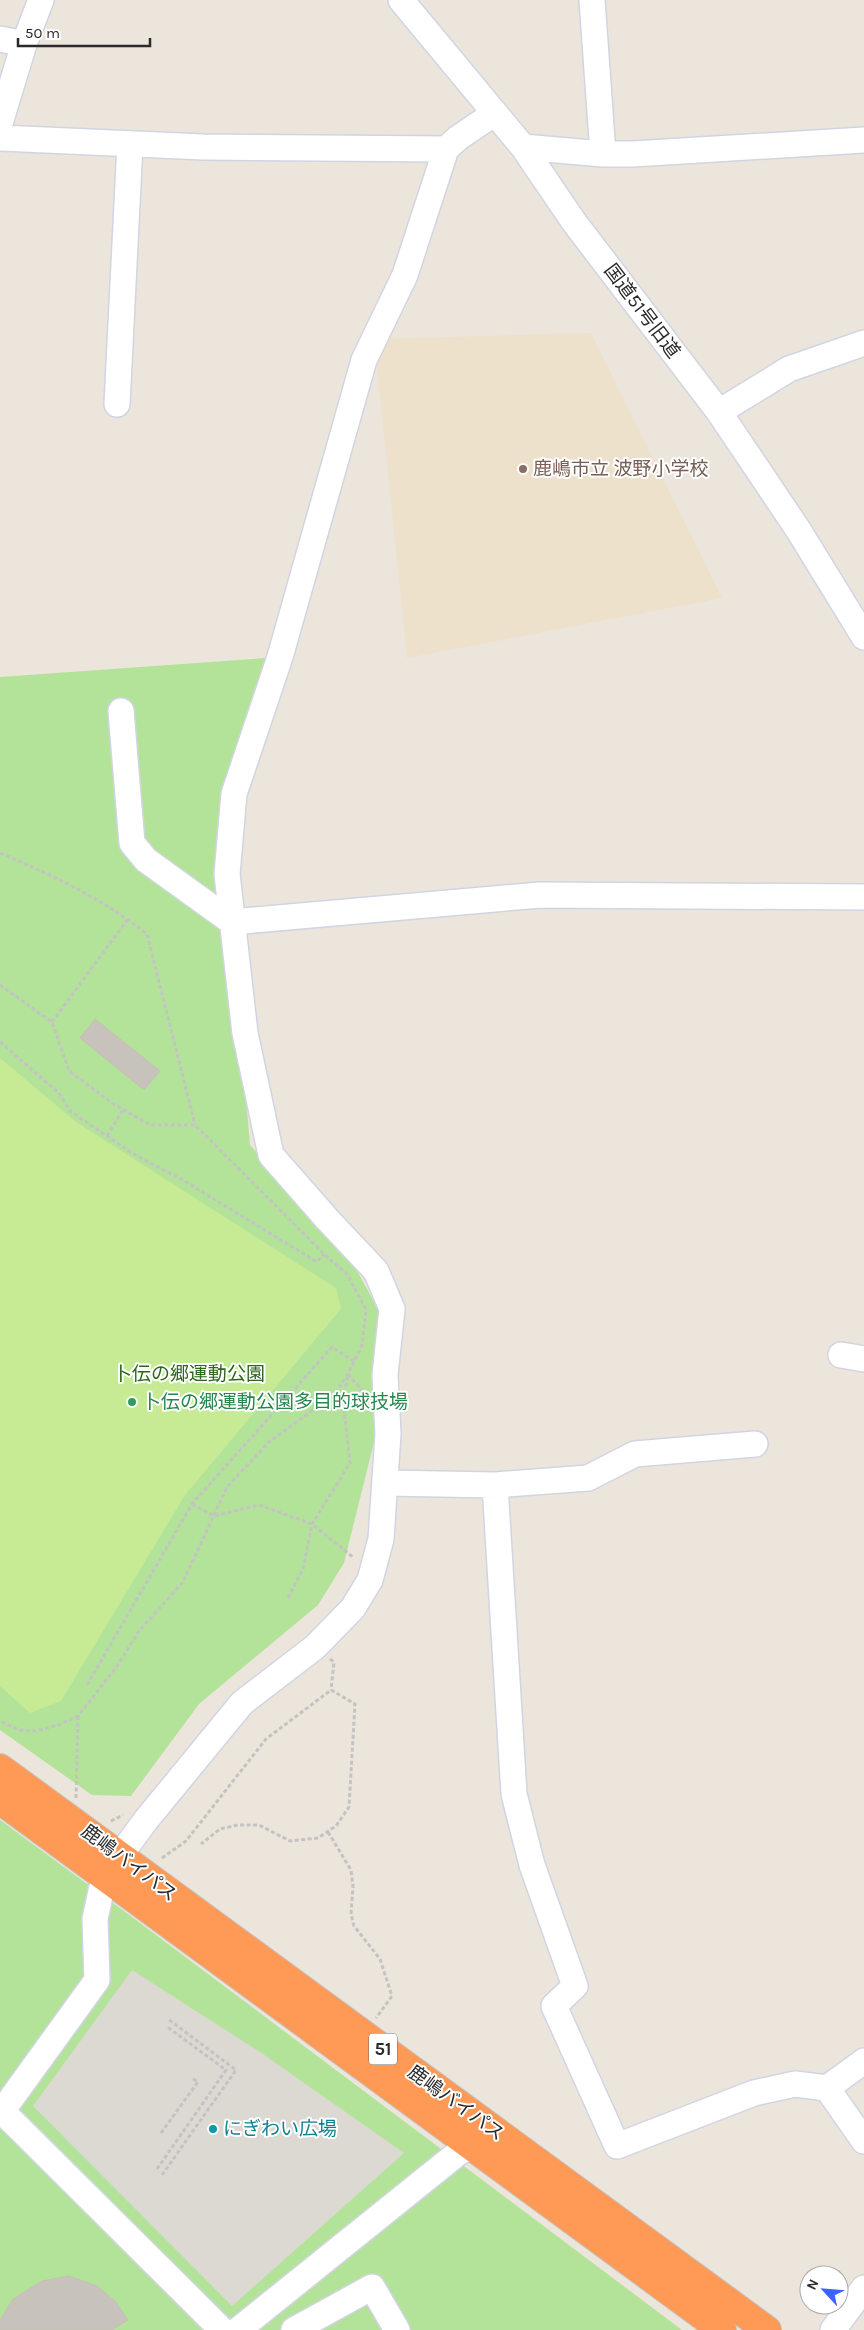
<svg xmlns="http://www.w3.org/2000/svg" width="864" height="2330" viewBox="0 0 864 2330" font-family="Karla,'Noto Sans JP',sans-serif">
	<rect width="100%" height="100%" fill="#ece5dc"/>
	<path fill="#eee1cb" d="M591 333 722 598 407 658 374 339Z"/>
	<path fill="#b3e398" d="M280 657 227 874 250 1145 350 1258 378 1309V1426L344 1563 318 1605 199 1704 131 1796 92 1795 0 1730V677Z
		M0 1820 128 1914 682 2330H0Z"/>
	<path fill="#c7ea94" d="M0 1058 76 1122 336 1288 341 1309 185 1495 61 1701 30 1713 0 1686Z"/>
	<path fill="#dcd8d2" d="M132 1970 260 2052 404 2153 232 2306 33 2106Z"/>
	<path fill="#c7c2bb" stroke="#c7c0b5" d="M95 1019 160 1071 144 1090 80 1038Z
		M69 2276 97 2286 116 2302 128 2320 112 2330H0V2320L13 2299 42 2281Z"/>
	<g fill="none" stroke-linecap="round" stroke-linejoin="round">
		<defs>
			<path id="minor" d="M401 0 523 147 574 222 719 412 799 531 864 637
				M592 0 603 154
				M0 39 24 44 41 0
				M0 123 24 44
				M0 138 203 147 446 149
				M523 147 603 154H633L864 140
				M117 404 130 144
				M719 412 789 369 864 343
				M121 711 132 843 146 860 232 922 540 895 864 897
				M841 1355 864 1359
				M386 1483 495 1485 588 1478 635 1454 755 1444
				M495 1485 514 1794 532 1865 575 1986 554 2006 617 2146 754 2093 795 2084 827 2088 864 2061
				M827 2088 864 2141
				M2 2111 222 2330
				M0 2114 97 1980 95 1919 104 1877 146 1820 242 1703 315 1647 353 1608 370 1580 381 1539 388 1434 385 1375 392 1309 376 1271 327 1219 271 1155 245 1033 227 874 234 794 280 657 364 360 405 275 446 149 458 138 495 113
				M238 2330 458 2153 470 2147
				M294 2330 372 2287 397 2330
				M833 2330 864 2288"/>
			<path id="highway" d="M0 1768 767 2330
				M0 1800 722 2330"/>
		</defs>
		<use href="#minor" stroke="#d1d5e3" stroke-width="28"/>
		<use href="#highway" stroke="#c3c3c3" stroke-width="30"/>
		<path stroke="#c3c3c3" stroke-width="3" stroke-dasharray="4 2.5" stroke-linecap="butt" d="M0 853C54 876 100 897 147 934L195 1125
			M0 985 52 1022 69 1071 112 1103 150 1125H195L324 1254 347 1274 366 1310 362 1345 348 1374 335 1394 269 1442 227 1487 183 1582 139 1631 115 1669 78 1716 58 1725 36 1731 19 1730 0 1721
			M52 1022 128 919
			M0 1042 59 1093 70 1111 135 1155 181 1179 317 1262 324 1254
			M107 1136 123 1110
			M348 1374 361 1389 364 1408
			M192 1504 214 1516 259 1505 312 1524 354 1558
			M288 1598 303 1569 312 1524 350 1463 343 1400 348 1377
			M330 1659 334 1662 331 1690
			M87 1685 192 1504 332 1347 354 1361
			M76 1798 78 1716
			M111 1821 123 1815
			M328 1832 351 1870 353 1887 351 1914 354 1926 380 1959 392 1996 376 2018
			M162 1858 186 1841 266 1739 331 1690 355 1704 349 1807 336 1826 318 1838 290 1841 259 1825H238L220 1829 201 1844
			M161 2133 198 2082 192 2078
			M157 2169 226 2070 166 2026
			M162 2175 236 2070 168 2019"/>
		<use href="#minor" stroke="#fff" stroke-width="25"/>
		<use href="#highway" stroke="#fe9a55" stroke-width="28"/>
	</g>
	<circle fill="#8d6e63" stroke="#fff" stroke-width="2" cx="523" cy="469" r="5"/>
	<circle fill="#2e9e5b" stroke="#fff" stroke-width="2" cx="132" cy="1402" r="5"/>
	<circle fill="#0f9aa8" stroke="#fff" stroke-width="2" cx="213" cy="2129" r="5"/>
	<g text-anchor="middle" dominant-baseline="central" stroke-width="4" stroke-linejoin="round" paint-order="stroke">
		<rect fill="#fff" stroke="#6a6a6a" stroke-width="1" x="369" y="2033.5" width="28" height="31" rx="4"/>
		<g font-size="18" font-weight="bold" fill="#2a2a2a">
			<text x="383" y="2049">51</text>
		</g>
		<g font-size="19" fill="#2a2a2a" stroke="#fff">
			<text transform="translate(642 311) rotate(53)">国道51号旧道</text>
			<text transform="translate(129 1863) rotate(37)">鹿嶋バイパス</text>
			<text transform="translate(456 2103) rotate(36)">鹿嶋バイパス</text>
		</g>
		<g font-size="19" fill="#785e54" stroke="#fff" text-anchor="start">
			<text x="533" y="469">鹿嶋市立 波野小学校</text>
		</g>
		<g font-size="19" fill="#2c671a" stroke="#fff">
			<text x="189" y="1374">卜伝の郷運動公園</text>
		</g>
		<g font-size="19" fill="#27864d" stroke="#fff" text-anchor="start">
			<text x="142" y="1402">卜伝の郷運動公園多目的球技場</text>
		</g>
		<g font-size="19" fill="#0d838f" stroke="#fff" text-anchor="start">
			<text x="223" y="2129">にぎわい広場</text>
		</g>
	</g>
	<g transform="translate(824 2290) rotate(296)"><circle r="24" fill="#ffffff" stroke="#aaaaaa"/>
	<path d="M0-4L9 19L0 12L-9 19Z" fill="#3b63f9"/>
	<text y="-8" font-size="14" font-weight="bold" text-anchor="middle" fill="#2a2a2a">N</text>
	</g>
	<path d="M18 38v8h132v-8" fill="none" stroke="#2a2a2a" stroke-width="2.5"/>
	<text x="25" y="38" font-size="15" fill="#2a2a2a" stroke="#ffffff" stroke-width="4" paint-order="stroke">50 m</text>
</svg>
